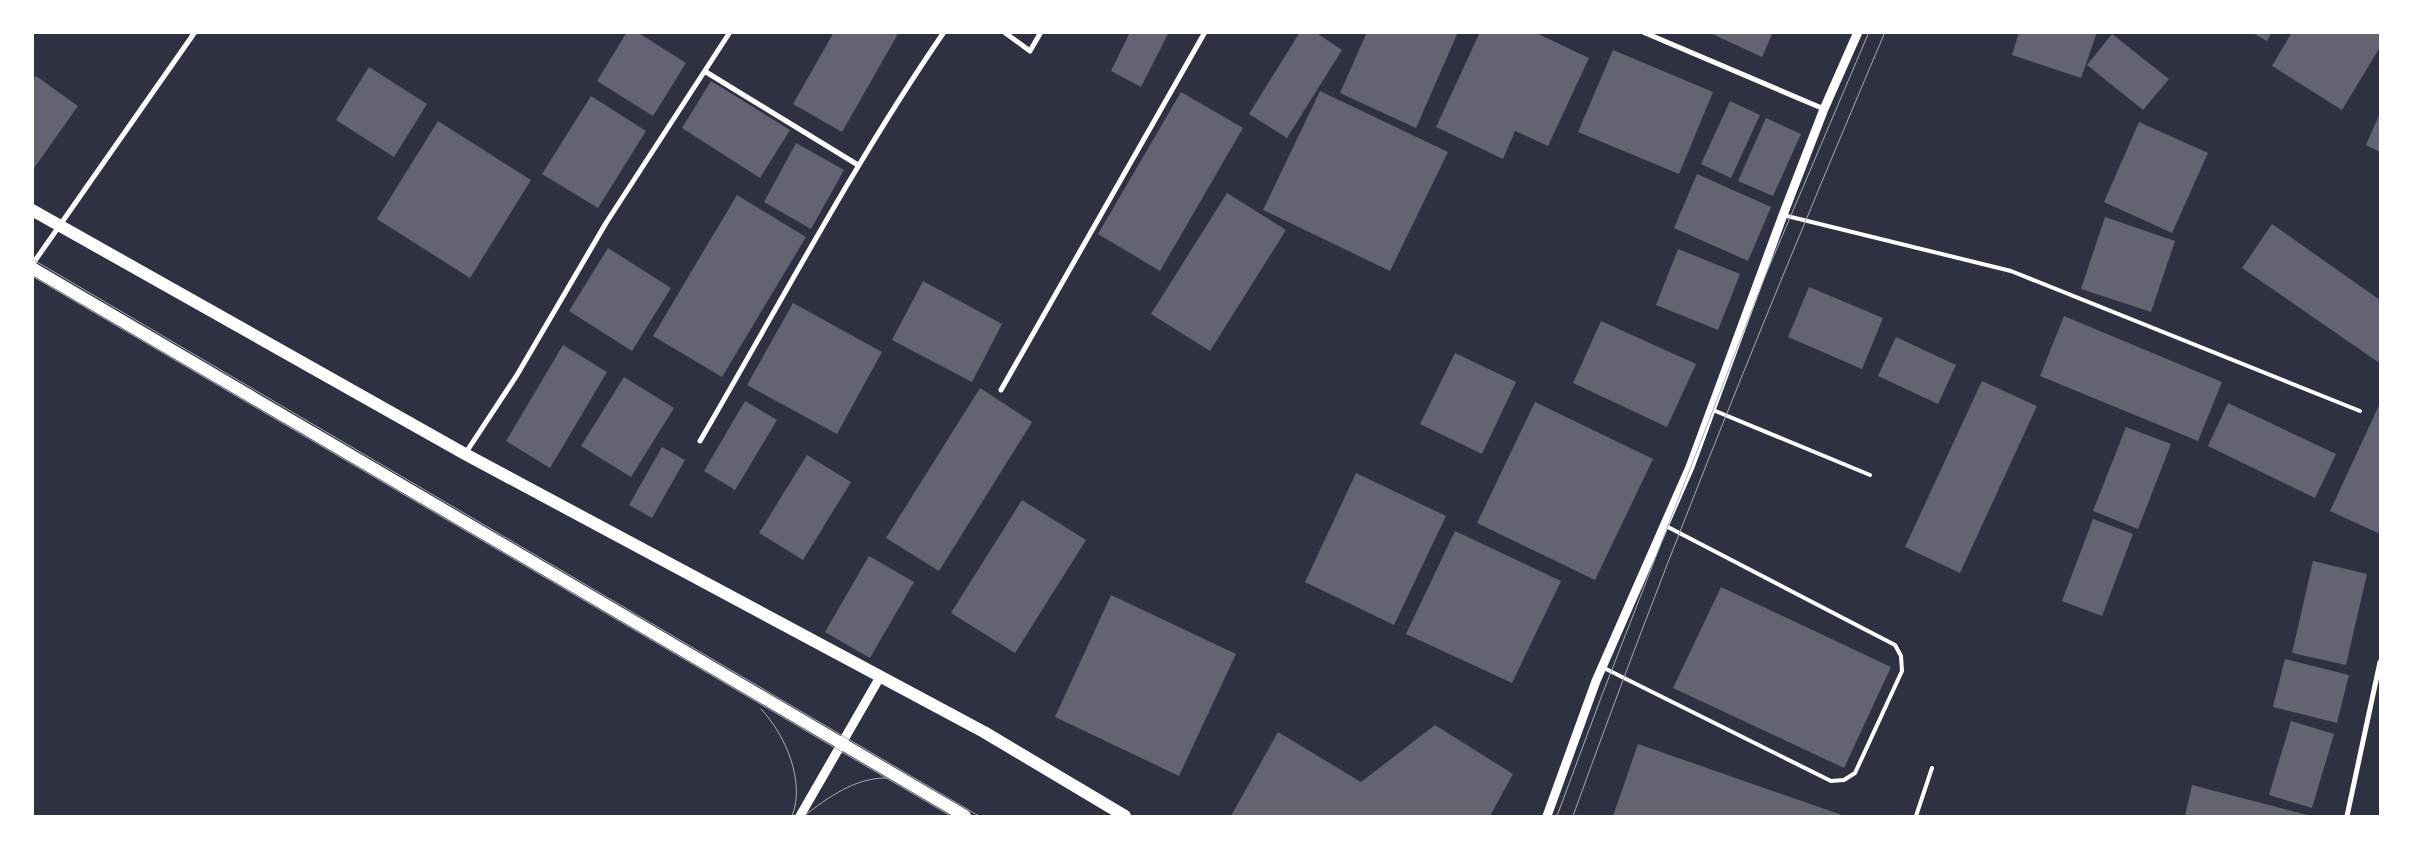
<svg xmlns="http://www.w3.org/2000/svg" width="2413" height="849" viewBox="0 0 2413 849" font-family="Commissioner,sans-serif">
	<rect width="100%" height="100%" fill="#2d3142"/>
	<path fill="#626471" d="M627 32H637L686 63 653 116 597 81Z
		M834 32H899L842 132 793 104Z
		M1130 32H1169L1141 87 1111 71Z
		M1300 32H1315L1342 50 1287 138 1249 114Z
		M1367 32H1458L1416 128 1340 93Z
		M1480 32H1534L1589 58 1548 146 1515 131 1503 159 1436 127Z
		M1708 32H1773L1762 57Z
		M2019 32H2097L2081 78 2012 55Z
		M2251 32H2272L2267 41Z
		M2292 32H2380V47L2342 110 2272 66Z
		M2112 34 2169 79 2143 110 2087 65Z
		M1613 50 1713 92 1679 174 1578 132Z
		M369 67 427 104 394 157 336 120Z
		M36 76 78 106 32 171V81Z
		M711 81 790 130 760 178 682 128Z
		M1320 91 1448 152 1390 271 1263 210Z
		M1181 92 1243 128 1160 271 1098 234Z
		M591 96 646 131 598 208 542 174Z
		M1730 101 1760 115 1731 178 1701 164Z
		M2380 113V152L2366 145Z
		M1766 118 1801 134 1773 196 1738 181Z
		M438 121 531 180 470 278 377 219Z
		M2139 122 2208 153 2172 233 2104 202Z
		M796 143 844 170 811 229 764 202Z
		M1697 174 1771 207 1748 261 1674 228Z
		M1227 193 1286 230 1210 351 1151 314Z
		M737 195 806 237 722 377 653 336Z
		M2105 217 2175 241 2151 312 2081 289Z
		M2272 224 2380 300V359L2378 362 2242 268Z
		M608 248 671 288 632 351 569 311Z
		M1678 249 1740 274 1718 330 1656 305Z
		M923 281 1002 324 972 382 892 340Z
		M1809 287 1883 318 1862 369 1788 337Z
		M793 303 882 352 837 434 747 385Z
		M2064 316 2222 382 2198 441 2040 376Z
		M1601 321 1696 364 1667 427 1573 383Z
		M1896 337 1956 365 1938 404 1878 376Z
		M563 345 607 372 550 468 506 441Z
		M1455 353 1516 382 1482 454 1420 424Z
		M624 377 674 408 631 477 581 446Z
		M1982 381 2037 406 1960 573 1905 547Z
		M980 388 1032 422 939 571 886 538Z
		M745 401 777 420 735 490 704 471Z
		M1535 402 1653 459 1595 580 1477 523Z
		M2228 403 2336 454 2315 498 2208 446Z
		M2380 403V534L2330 511Z
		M2126 427 2171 444 2138 529 2093 511Z
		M662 447 685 460 652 518 629 505Z
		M807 455 851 482 803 560 759 533Z
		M1356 473 1446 516 1394 625 1305 582Z
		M1022 500 1086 540 1015 653 951 613Z
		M2093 519 2133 534 2102 616 2062 601Z
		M1455 531 1561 581 1512 683 1406 634Z
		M869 556 914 582 870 658 825 632Z
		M2313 561 2367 574 2346 665 2292 653Z
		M1721 587 1891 667 1844 768 1673 688Z
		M1111 595 1236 654 1179 776 1055 717Z
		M2285 659 2349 675 2337 723 2273 707Z
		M2291 721 2334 734 2312 808 2269 795Z
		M1435 725 1513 774 1490 816H1231L1278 732 1361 782Z
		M1638 744 1845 816H1613Z
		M2192 785 2311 816H2185Z"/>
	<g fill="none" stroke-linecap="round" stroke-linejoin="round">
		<path stroke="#fff" stroke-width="4" d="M1783 215 2011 271 2360 411
			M1713 410 1870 475
			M1602 667 1831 781 1844 780 1855 773 1902 671 1901 656 1895 645 1666 526
			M1916 816 1932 768"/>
		<path stroke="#fff" stroke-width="5" d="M1004 32 1030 51 1041 32
			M1643 32 1824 109
			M706 72 858 165
			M32 265 195 32
			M1001 390 1205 32
			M700 441C780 304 854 163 944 32
			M465 454 517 375 606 223 730 32
			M2347 816 2380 662"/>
		<path stroke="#fff" stroke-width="9" d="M800 816 880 677
			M1547 816 1596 681 1690 467 1783 215 1824 109 1858 32"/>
		<path stroke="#fff" stroke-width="12" d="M32 210 465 454 984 732 1125 816
			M32 268 965 816"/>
		<path stroke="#abadb3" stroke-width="1" d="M32 259 979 816
			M32 276 951 816
			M761 709C785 734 806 782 792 816
			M804 816C827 798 856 777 887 778
			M1557 816 1602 695 1766 274 1869 32
			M1573 816C1668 552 1775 291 1885 32"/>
	</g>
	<rect width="2413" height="849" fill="none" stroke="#ffffff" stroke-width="68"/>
</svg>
